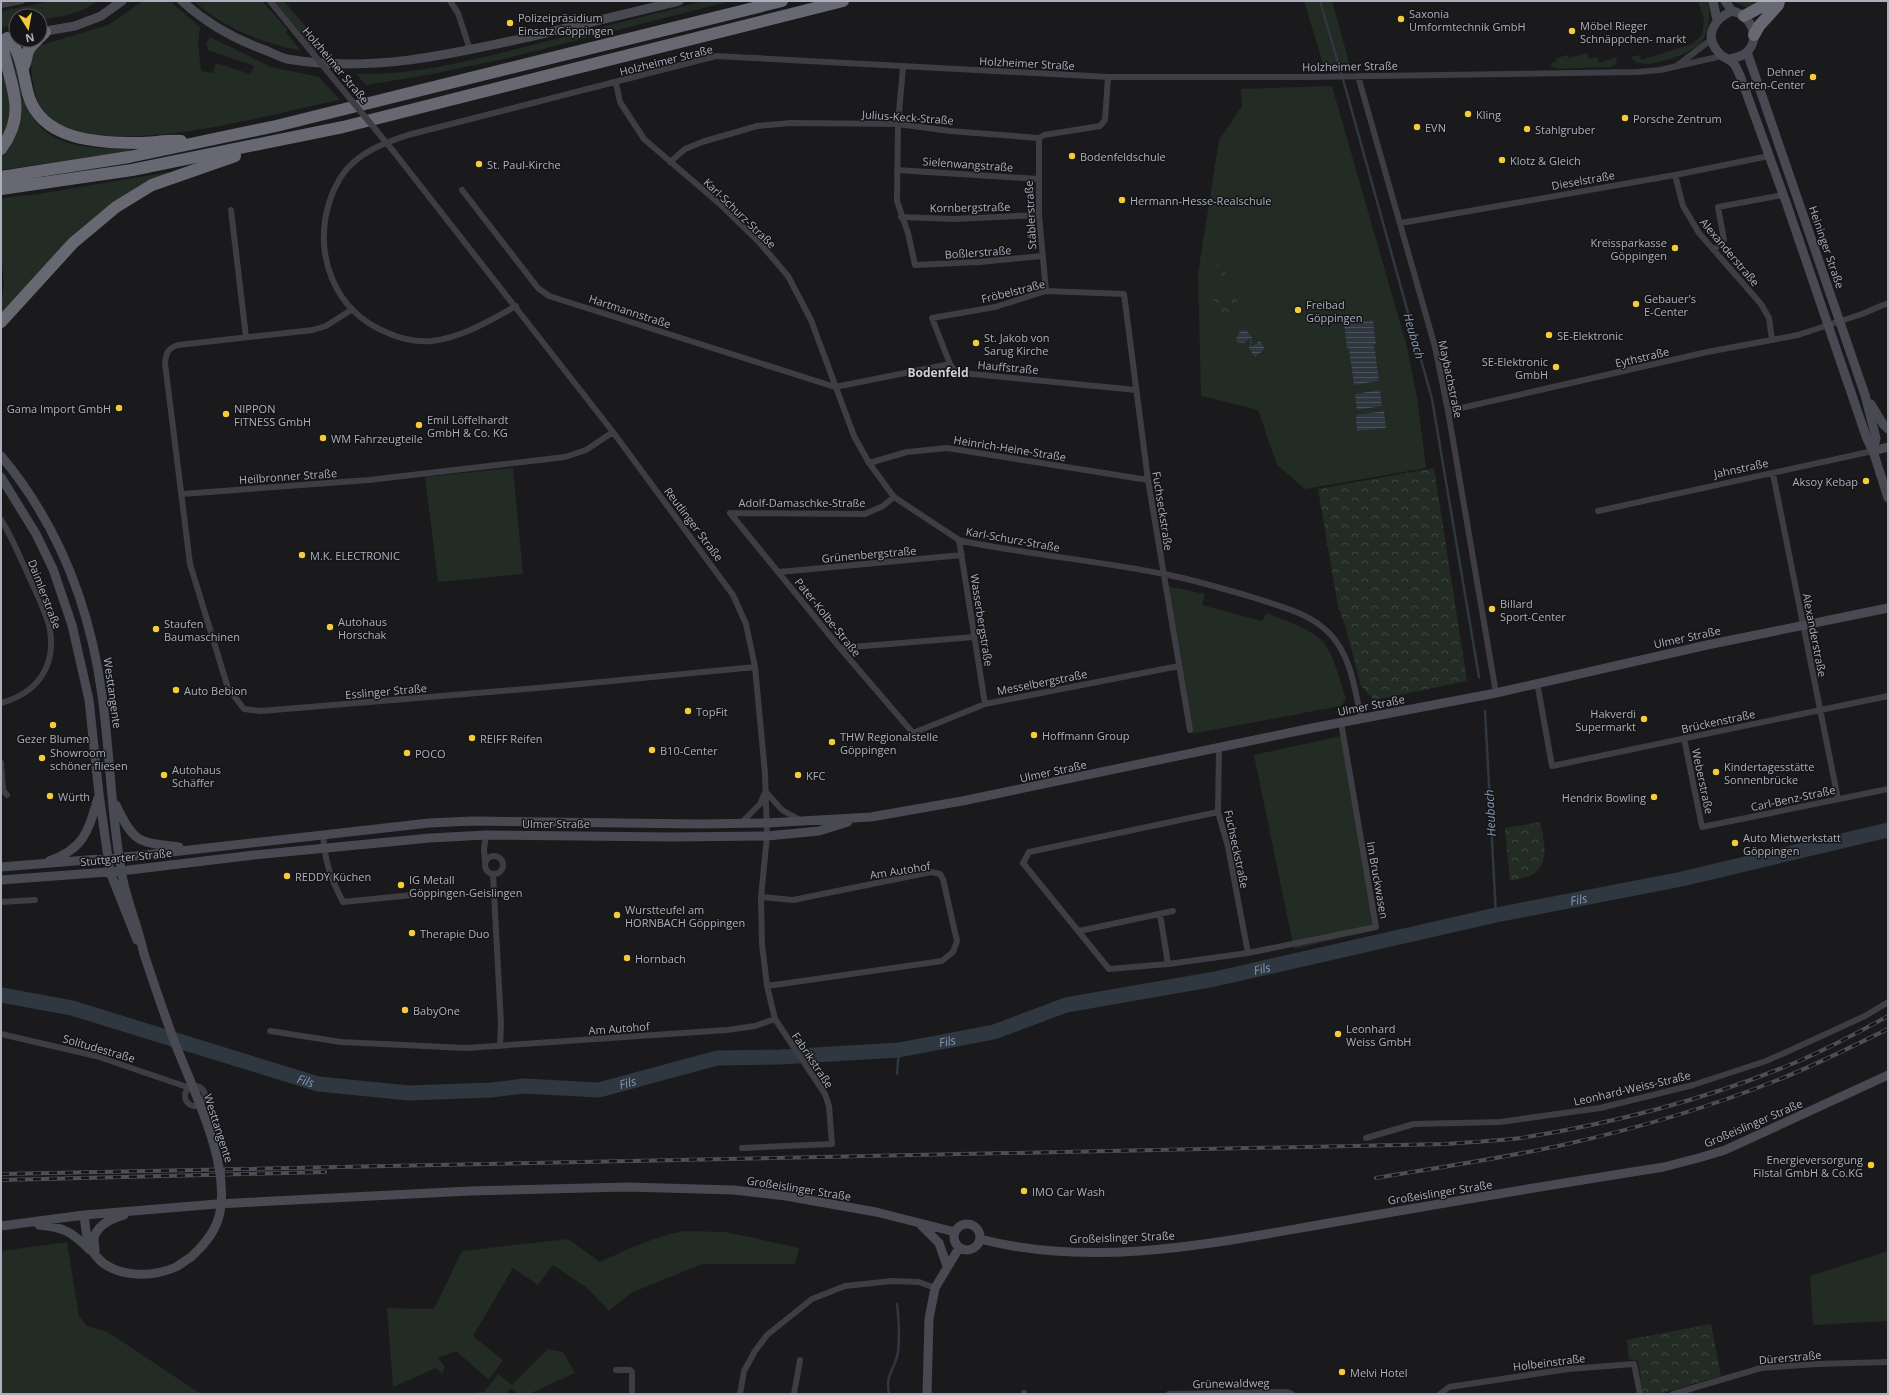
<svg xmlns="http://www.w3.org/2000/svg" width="1889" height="1395" viewBox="0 0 1889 1395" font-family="'Open Sans',sans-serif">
	<defs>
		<pattern id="forest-crowns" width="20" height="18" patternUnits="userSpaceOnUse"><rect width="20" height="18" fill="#222b24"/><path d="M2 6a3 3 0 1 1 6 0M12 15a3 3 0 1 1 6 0" fill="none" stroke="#3f4742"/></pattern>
		<pattern id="water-rules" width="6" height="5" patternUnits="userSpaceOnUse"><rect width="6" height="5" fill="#2f3741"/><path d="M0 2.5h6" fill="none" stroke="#4a515a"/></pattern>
	</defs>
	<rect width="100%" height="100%" fill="#1a1a1c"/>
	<path fill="#222b24" d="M52 1H97C81 15 60 16 40 20V16H16V24L1 28V11Z
		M143 1H170L200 27 198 43 201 71 213 73 216 63 250 74 254 66 208 50 206 44 210 37 271 67 319 77 340 100C282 110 53 181 35 92 32 76 28 62 35 47L108 25Z
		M194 1H262L288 30 286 32 301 51C262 43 224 28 194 1Z
		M273 1H284L328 53 312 50Z
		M704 1H731L504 59 428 75 366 85 356 74C417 75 478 59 536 44 592 30 648 15 704 1Z
		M1304 1H1332L1351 69 1325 71Z
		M1698 1H1708C1711 12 1709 33 1701 43 1691 54 1639 74 1631 57L1640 55 1641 60 1692 44 1702 35 1704 19Z
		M1733 1H1767L1747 8Z
		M8 51H10C18 64 17 81 22 95 40 149 83 148 131 149V151L1 170V154L15 130Z
		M1587 53 1589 59 1597 57 1599 63 1617 57 1616 64 1611 67 1558 69 1551 66V63L1557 61 1556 58 1568 55 1569 58Z
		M1 73 8 84 13 115 1 141Z
		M1332 86 1407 347 1417 397 1426 468 1305 489 1277 465 1258 410 1201 396 1198 273 1219 140 1242 106 1241 89Z
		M169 172V175L133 192 1 318V303L4 284 1 256V198L39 194Z
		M513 468 523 574 438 582 425 477Z
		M1166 586 1205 594 1202 605 1262 621 1267 613C1284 620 1303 626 1318 637 1333 648 1340 681 1346 699L1341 706 1191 734Z
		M1341 736 1375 930 1294 949 1254 755Z
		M684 1231 726 1232 799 1248 795 1264H702L631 1293 609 1311 587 1288 553 1265 538 1285 513 1268 473 1336 503 1360 489 1380 456 1351 438 1358 445 1367 442 1374 436 1368 393 1387 387 1308 434 1309 462 1251 568 1239 600 1262C628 1249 653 1237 684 1231Z
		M67 1242 79 1316 87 1326 108 1332 201 1394H1V1251Z
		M1888 1251V1321L1813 1325 1810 1276Z
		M548 1349 563 1352 575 1373 529 1394H518L511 1388 505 1394H477L479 1391 483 1393 498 1374 512 1385Z"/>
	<path fill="url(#forest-crowns)" d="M1212 272a7 7 0 1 1 14 0a7 7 0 1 1-14 0Z
		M1212 306a13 13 0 1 1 26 0a13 13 0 1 1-26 0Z
		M1434 468 1467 681 1374 700 1361 686 1345 625 1338 606 1318 489Z
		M1540 822C1544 840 1551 863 1532 875 1526 878 1517 879 1510 881L1505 828Z
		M1711 1324 1721 1376 1658 1394H1643L1638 1361 1629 1359 1627 1340Z"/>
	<path fill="url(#water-rules)" d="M1373 320 1376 344H1374L1379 381 1354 385 1349 348H1347L1344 324Z
		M1246 330 1252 337 1251 347 1260 341 1265 349 1255 357 1249 349 1251 338 1244 343 1237 342 1236 339 1240 331Z
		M1380 390 1382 406 1357 410 1355 394Z
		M1384 411 1386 428 1357 431 1356 415Z"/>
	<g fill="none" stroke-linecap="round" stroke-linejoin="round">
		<path stroke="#2f3741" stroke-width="2.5" d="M1320 1 1346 90 1432 399 1479 677
			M1485 711 1496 915
			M897 1074 899 1050
			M889 1394C885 1374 895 1370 898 1352 900 1335 899 1321 897 1304"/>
		<path stroke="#2f3741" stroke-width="15" id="s1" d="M1 995 72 1008 318 1084 409 1093 491 1090 524 1086 599 1090 717 1058 781 1057 899 1050 994 1032 1066 1005 1215 979 1496 915 1682 879 1888 830"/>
		<path stroke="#3d3d43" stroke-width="6" d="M270 1 301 39
			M450 1 458 13 470 50
			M1 5 22 1
			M1678 65 1712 39
			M903 67 898 124 897 201 908 233 915 265 980 262 1042 256
			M1358 76 1435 347 1448 411 1496 693
			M616 83 620 102 644 139 721 205 758 241 788 276 811 320 854 436 869 463 883 482 894 497 959 540 967 542C1033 555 1099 561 1164 574 1195 580 1225 589 1255 598 1282 607 1310 613 1330 634 1351 656 1355 690 1361 718
			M1039 138V215L1046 291
			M394 152 613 432 733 595 746 624 755 667 765 773 767 836 761 897 762 944 767 986 775 1019 825 1094 829 1106 832 1144 742 1148
			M670 162 685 149 702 142 757 126 791 123 898 124 950 131 1039 138 1044 135 1100 126 1105 120 1108 77
			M897 170 1038 179
			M1675 175 1683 206 1699 233 1761 304 1769 318 1772 340
			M462 190 538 288 549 296 835 387 950 364
			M231 210 246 337
			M901 217 954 219 1039 215
			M1401 223 1675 175 1769 156
			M1715 249 1724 240 1718 207 1783 195
			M516 306C489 321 463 337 432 341 417 342 401 339 388 333 334 312 312 253 330 200 334 187 343 171 354 162 370 148 388 142 408 135L716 56 1108 77H1307L1638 72 1660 70 1722 56
			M351 310 326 326 313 330 178 345C168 348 166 353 165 363L190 564 228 688 244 709 261 711 549 687 755 667
			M1136 390 962 373 954 370 950 364 932 318 995 307 1046 291 1124 294 1148 480 1190 730
			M1448 411 1707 352 1798 335 1862 314 1888 303
			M869 463 907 452 947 448 1148 480
			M1773 474 1838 799
			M182 494 369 480 565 457 586 450 613 432
			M1598 511 1873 451
			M730 513 840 648 913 733 985 704 1179 666
			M730 513 865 514 883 506 894 497
			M1 520C11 535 18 553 26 570 33 586 47 613 50 630 56 667 37 693 1 703
			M959 540 985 704
			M779 572 962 555
			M840 648 974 637
			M1537 682 1552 766 1888 696
			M1684 738 1702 827 1888 789
			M1219 748 1218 812 1228 847 1248 953
			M1 763 3 790 7 795
			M766 792 782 810 800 820
			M1218 812 1029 852 1023 863 1109 969 1168 964 1248 953 1376 927 1341 722
			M741 823 760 804 765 793
			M323 834C325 862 330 877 343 902L422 894
			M485 865a9 9 0 1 1 18 0a9 9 0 1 1-18 0Z
			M485 862 484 849 486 835
			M493 874 501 1024 500 1046
			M761 897 793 900 931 872 940 874 943 879 957 941 953 952 942 961 767 986
			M1 902 35 900
			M1160 914 1168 964
			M1079 931 1173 911
			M270 1031 341 1042 466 1048 727 1030 755 1026 775 1019
			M1 1034 96 1056 190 1088
			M185 1096a10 10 0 1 1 20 0a10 10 0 1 1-20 0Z
			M1366 1138 1414 1124 1500 1122 1600 1108 1693 1085 1766 1061 1791 1050 1865 1016 1888 1002
			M616 1370H630L632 1372V1394
			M1024 1393V1394
			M740 1394 744 1371 755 1351 767 1335 812 1299 845 1286 892 1281 919 1282 935 1288
			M794 1394 800 1360
			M1169 1394 1287 1392 1292 1394
			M1440 1394 1449 1387 1568 1369 1634 1364 1640 1394
			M1673 1394 1761 1368 1818 1364 1888 1362"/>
		<path stroke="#494a51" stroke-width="9" d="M182 1C207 24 234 39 265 50 272 53 280 57 287 59 370 73 449 55 529 37 579 25 629 13 679 1
			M1713 1 1717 20
			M1725 1 1732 11
			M40 32 75 26 101 16 122 1
			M1747 52 1865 395 1876 438 1873 451
			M1729 59C1735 58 1742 57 1747 52 1762 37 1750 15 1732 11 1714 19 1703 36 1719 53 1723 58 1730 59 1734 64 1737 68 1739 74 1741 78L1787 205 1867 439 1873 451 1888 498
			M1871 404 1883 424 1888 429
			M1873 451 1888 447
			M1 456C58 524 90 607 102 695 110 753 111 812 121 869 125 898 138 925 144 954
			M1 477 36 534 53 569 72 625 89 700 99 794 110 872 137 940
			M116 805C134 844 139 842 179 847
			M49 861C85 848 88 831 98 798
			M1 867 136 856 429 823 473 821 699 824 767 823 871 817 962 801 1312 728 1496 693 1707 645 1888 608
			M1 880 121 871 254 855 430 838 486 835 671 837 767 836 819 831 848 822
			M84 1215C86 1229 86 1244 96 1256 114 1278 151 1278 176 1267 181 1264 186 1260 191 1257
			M919 1223 939 1243 947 1266
			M954 1237a13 13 0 1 1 26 0a13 13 0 1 1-26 0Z
			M39 1225C64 1227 72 1232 90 1250
			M1 1226 84 1215 217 1204 470 1191 627 1187 734 1190 786 1196 876 1212 955 1232
			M980 1239C1099 1270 1223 1241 1341 1221 1449 1202 1556 1184 1664 1167L1702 1157 1725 1150 1888 1075
			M95 1252C95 1247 93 1239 95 1235 100 1223 112 1219 124 1215
			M927 1394 929 1319 935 1288 959 1248"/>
		<path stroke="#676872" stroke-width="12" d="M1744 16 1772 1
			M1754 35 1759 26 1778 5 1779 1
			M40 37 45 32
			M23 68C30 54 22 54 37 40
			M1 149C26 115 13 91 4 54L3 47 7 38C22 51 23 76 28 94 41 141 99 143 139 143 153 143 167 140 181 141
			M1 177 129 157 276 126 782 1
			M1 189 132 170 343 127 843 1
			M1 322 73 243 116 207 152 185 235 156"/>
		<defs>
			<path id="rail" d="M1 1174 1445 1144C1470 1142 1496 1141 1521 1138 1615 1123 1711 1098 1799 1061 1829 1048 1859 1032 1888 1016
				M1376 1178C1436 1168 1497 1159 1558 1146 1631 1130 1705 1109 1775 1081 1814 1066 1851 1047 1888 1029
				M1 1180 325 1172"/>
		</defs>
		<use href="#rail" stroke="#4e4f56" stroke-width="4"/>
		<use href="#rail" stroke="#151517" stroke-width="2.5" stroke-dasharray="8" stroke-linecap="butt"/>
		<path stroke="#3d3d43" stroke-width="6" d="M301 39 394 152"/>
		<path stroke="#494a51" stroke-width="9" d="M144 954C153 981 162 1008 172 1035 190 1085 230 1158 220 1212 217 1230 205 1244 191 1257"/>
	</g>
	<g fill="#f4cc3a" stroke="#151517" stroke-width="1.5">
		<circle cx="1401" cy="19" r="4"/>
		<circle cx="510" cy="23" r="4"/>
		<circle cx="1572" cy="31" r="4"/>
		<circle cx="1813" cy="77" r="4"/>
		<circle cx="1468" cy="114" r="4"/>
		<circle cx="1625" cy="118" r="4"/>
		<circle cx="1417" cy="127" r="4"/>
		<circle cx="1527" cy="129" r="4"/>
		<circle cx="1072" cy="156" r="4"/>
		<circle cx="1502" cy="160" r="4"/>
		<circle cx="479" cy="164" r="4"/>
		<circle cx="1122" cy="200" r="4"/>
		<circle cx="1675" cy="248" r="4"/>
		<circle cx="1636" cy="304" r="4"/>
		<circle cx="1298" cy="310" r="4"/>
		<circle cx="1549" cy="335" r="4"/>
		<circle cx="976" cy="343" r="4"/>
		<circle cx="1556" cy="367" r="4"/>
		<circle cx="119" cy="408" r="4"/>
		<circle cx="226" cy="414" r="4"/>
		<circle cx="419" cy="425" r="4"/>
		<circle cx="323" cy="438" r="4"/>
		<circle cx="1866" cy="481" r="4"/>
		<circle cx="302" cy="555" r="4"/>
		<circle cx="1492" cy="609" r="4"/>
		<circle cx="330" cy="627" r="4"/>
		<circle cx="156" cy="629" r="4"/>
		<circle cx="176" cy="690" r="4"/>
		<circle cx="688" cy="711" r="4"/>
		<circle cx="1644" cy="719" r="4"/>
		<circle cx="53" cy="725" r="4"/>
		<circle cx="1034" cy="735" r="4"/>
		<circle cx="472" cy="738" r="4"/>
		<circle cx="832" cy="742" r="4"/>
		<circle cx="652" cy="750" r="4"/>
		<circle cx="407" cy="753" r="4"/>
		<circle cx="42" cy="758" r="4"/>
		<circle cx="1716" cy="772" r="4"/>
		<circle cx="164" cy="775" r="4"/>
		<circle cx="798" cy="775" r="4"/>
		<circle cx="50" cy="796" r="4"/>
		<circle cx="1654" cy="797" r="4"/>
		<circle cx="1735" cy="843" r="4"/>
		<circle cx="287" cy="876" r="4"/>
		<circle cx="401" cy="885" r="4"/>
		<circle cx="617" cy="915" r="4"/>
		<circle cx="412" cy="933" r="4"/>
		<circle cx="627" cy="958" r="4"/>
		<circle cx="405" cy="1010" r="4"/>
		<circle cx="1338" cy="1034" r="4"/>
		<circle cx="1871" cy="1165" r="4"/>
		<circle cx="1024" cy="1191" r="4"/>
		<circle cx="1342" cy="1372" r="4"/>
	</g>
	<g text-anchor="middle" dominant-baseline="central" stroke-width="3" stroke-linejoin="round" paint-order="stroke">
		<g font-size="11" fill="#acafbc" stroke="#151517" text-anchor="start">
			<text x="1409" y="13">Saxonia<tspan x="1409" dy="13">Umformtechnik GmbH</tspan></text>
			<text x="518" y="17">Polizeipräsidium<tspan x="518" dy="13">Einsatz Göppingen</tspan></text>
			<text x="1580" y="25">Möbel Rieger<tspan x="1580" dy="13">Schnäppchen- markt</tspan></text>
			<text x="1805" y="71" text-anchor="end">Dehner<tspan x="1805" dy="13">Garten-Center</tspan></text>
			<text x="1476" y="114">Kling</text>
			<text x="1633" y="118">Porsche Zentrum</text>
			<text x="1425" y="127">EVN</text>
			<text x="1535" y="129">Stahlgruber</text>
			<text x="1080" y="156">Bodenfeldschule</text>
			<text x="1510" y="160">Klotz &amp; Gleich</text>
			<text x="487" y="164">St. Paul-Kirche</text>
			<text x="1130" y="200">Hermann-Hesse-Realschule</text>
			<text x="1667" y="242" text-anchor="end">Kreissparkasse<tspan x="1667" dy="13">Göppingen</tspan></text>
			<text x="1644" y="298">Gebauer's<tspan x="1644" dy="13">E-Center</tspan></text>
			<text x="1306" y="304">Freibad<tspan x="1306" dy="13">Göppingen</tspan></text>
			<text x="1557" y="335">SE-Elektronic</text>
			<text x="984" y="337">St. Jakob von<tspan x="984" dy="13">Sarug Kirche</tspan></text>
			<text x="1548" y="361" text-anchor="end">SE-Elektronic<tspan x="1548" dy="13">GmbH</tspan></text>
			<text x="111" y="408" text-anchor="end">Gama Import GmbH</text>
			<text x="234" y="408">NIPPON<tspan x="234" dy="13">FITNESS GmbH</tspan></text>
			<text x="427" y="419">Emil Löffelhardt<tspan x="427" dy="13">GmbH &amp; Co. KG</tspan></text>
			<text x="331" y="438">WM Fahrzeugteile</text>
			<text x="1858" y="481" text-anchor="end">Aksoy Kebap</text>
			<text x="310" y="555">M.K. ELECTRONIC</text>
			<text x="1500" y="603">Billard<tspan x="1500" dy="13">Sport-Center</tspan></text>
			<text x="338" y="621">Autohaus<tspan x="338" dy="13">Horschak</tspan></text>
			<text x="164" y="623">Staufen<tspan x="164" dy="13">Baumaschinen</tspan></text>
			<text x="184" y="690">Auto Bebion</text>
			<text x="696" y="711">TopFit</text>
			<text x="1636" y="713" text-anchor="end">Hakverdi<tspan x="1636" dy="13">Supermarkt</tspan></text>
			<text x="1042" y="735">Hoffmann Group</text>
			<text x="840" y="736">THW Regionalstelle<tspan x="840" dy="13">Göppingen</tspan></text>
			<text x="53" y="738" text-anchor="middle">Gezer Blumen</text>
			<text x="480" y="738">REIFF Reifen</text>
			<text x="660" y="750">B10-Center</text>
			<text x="50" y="752">Showroom<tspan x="50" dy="13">schöner fliesen</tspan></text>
			<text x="415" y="753">POCO</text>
			<text x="1724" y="766">Kindertagesstätte<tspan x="1724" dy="13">Sonnenbrücke</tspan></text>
			<text x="172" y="769">Autohaus<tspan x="172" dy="13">Schäffer</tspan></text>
			<text x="806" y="775">KFC</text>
			<text x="58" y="796">Würth</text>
			<text x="1646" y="797" text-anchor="end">Hendrix Bowling</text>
			<text x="1743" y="837">Auto Mietwerkstatt<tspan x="1743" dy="13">Göppingen</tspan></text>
			<text x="295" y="876">REDDY Küchen</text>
			<text x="409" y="879">IG Metall<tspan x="409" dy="13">Göppingen-Geislingen</tspan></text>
			<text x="625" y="909">Wurstteufel am<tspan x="625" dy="13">HORNBACH Göppingen</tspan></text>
			<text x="420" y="933">Therapie Duo</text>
			<text x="635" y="958">Hornbach</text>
			<text x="413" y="1010">BabyOne</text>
			<text x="1346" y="1028">Leonhard<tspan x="1346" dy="13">Weiss GmbH</tspan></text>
			<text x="1863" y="1159" text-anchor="end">Energieversorgung<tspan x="1863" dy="13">Filstal GmbH &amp; Co.KG</tspan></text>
			<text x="1032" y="1191">IMO Car Wash</text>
			<text x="1350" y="1372">Melvi Hotel</text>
		</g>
		<g font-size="11" fill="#acafbc" stroke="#151517">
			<text transform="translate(666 60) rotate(-14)">Holzheimer Straße</text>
			<text transform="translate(1027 63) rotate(3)">Holzheimer Straße</text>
			<text transform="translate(336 65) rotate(50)">Holzheimer Straße</text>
			<text transform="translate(1350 66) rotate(-1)">Holzheimer Straße</text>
			<text transform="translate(908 117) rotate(4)">Julius-Keck-Straße</text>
			<text transform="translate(968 164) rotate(4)">Sielenwangstraße</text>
			<text transform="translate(1583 180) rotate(-10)">Dieselstraße</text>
			<text transform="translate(970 207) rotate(-1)">Kornbergstraße</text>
			<text transform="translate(740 213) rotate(44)">Karl-Schurz-Straße</text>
			<text transform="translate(1030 215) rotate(-93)">Stäblerstraße</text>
			<text transform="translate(1827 247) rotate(71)">Heininger Straße</text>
			<text transform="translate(978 252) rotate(-4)">Boßlerstraße</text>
			<text transform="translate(1730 252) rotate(50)">Alexanderstraße</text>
			<text transform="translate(1013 291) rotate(-14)">Fröbelstraße</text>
			<text transform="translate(630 311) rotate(18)">Hartmannstraße</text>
			<text transform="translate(1642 357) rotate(-13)">Eythstraße</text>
			<text transform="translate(1008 367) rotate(5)">Hauffstraße</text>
			<text transform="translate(1451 379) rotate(78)">Maybachstraße</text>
			<text transform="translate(1010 448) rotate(9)">Heinrich-Heine-Straße</text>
			<text transform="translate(1741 468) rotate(-12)">Jahnstraße</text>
			<text transform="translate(288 476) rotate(-4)">Heilbronner Straße</text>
			<text x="802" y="502">Adolf-Damaschke-Straße</text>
			<text transform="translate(1163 511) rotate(81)">Fuchseckstraße</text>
			<text transform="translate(694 524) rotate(53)">Reutlinger Straße</text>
			<text transform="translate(1013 539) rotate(10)">Karl-Schurz-Straße</text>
			<text transform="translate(869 554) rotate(-5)">Grünenbergstraße</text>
			<text transform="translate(45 594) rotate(69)">Daimlerstraße</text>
			<text transform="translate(828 617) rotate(51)">Pater-Kolbe-Straße</text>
			<text transform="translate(982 620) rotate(81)">Wasserbergstraße</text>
			<text transform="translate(1815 635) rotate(79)">Alexanderstraße</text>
			<text transform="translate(1687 637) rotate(-12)">Ulmer Straße</text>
			<text transform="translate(1042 682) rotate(-11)">Messelbergstraße</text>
			<text transform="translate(386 691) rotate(-5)">Esslinger Straße</text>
			<text transform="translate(113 693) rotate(82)">Westtangente</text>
			<text transform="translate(1371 705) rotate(-11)">Ulmer Straße</text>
			<text transform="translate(1718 721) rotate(-12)">Brückenstraße</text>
			<text transform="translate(1053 771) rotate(-12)">Ulmer Straße</text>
			<text transform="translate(1703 781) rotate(78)">Weberstraße</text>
			<text transform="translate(1793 798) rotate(-12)">Carl-Benz-Straße</text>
			<text x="556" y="823">Ulmer Straße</text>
			<text transform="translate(1237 849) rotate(78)">Fuchseckstraße</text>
			<text transform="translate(126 857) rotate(-6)">Stuttgarter Straße</text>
			<text transform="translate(900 870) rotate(-9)">Am Autohof</text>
			<text transform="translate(1378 880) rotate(80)">Im Bruckwasen</text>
			<text transform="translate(619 1028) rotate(-4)">Am Autohof</text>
			<text transform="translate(99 1048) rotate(16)">Solitudestraße</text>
			<text transform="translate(813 1060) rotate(56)">Fabrikstraße</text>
			<text transform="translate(1632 1088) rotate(-13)">Leonhard-Weiss-Straße</text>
			<text transform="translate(1753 1123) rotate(-23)">Großeislinger Straße</text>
			<text transform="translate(219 1128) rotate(72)">Westtangente</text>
			<text transform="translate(799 1188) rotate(9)">Großeislinger Straße</text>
			<text transform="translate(1440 1192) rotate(-9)">Großeislinger Straße</text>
			<text transform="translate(1122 1237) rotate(-2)">Großeislinger Straße</text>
			<text transform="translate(1790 1357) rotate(-5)">Dürerstraße</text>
			<text transform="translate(1549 1362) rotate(-7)">Holbeinstraße</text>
			<text transform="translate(1231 1383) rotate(-1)">Grünewaldweg</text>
		</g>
		<g font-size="12" font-style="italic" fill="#8499b7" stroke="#151517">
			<text transform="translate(1414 336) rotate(74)">Heubach</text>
			<text transform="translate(1490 813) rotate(-93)">Heubach</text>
			<text stroke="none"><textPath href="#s1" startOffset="1613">Fils</textPath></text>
			<text stroke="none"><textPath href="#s1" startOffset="1289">Fils</textPath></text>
			<text stroke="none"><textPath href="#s1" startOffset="965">Fils</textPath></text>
			<text stroke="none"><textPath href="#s1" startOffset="317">Fils</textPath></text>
			<text stroke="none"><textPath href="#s1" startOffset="641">Fils</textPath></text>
		</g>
		<g font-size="12" font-weight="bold" fill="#cdcfd8" stroke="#151517">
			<text x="938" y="372">Bodenfeld</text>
		</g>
	</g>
	<rect width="1889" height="1395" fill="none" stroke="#acafbc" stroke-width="4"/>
	<g transform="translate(28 28) rotate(169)"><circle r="19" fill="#151517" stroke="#515359"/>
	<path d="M0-3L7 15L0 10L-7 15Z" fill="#f4cc3a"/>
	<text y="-6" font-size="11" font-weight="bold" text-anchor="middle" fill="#acafbc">N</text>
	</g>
</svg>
